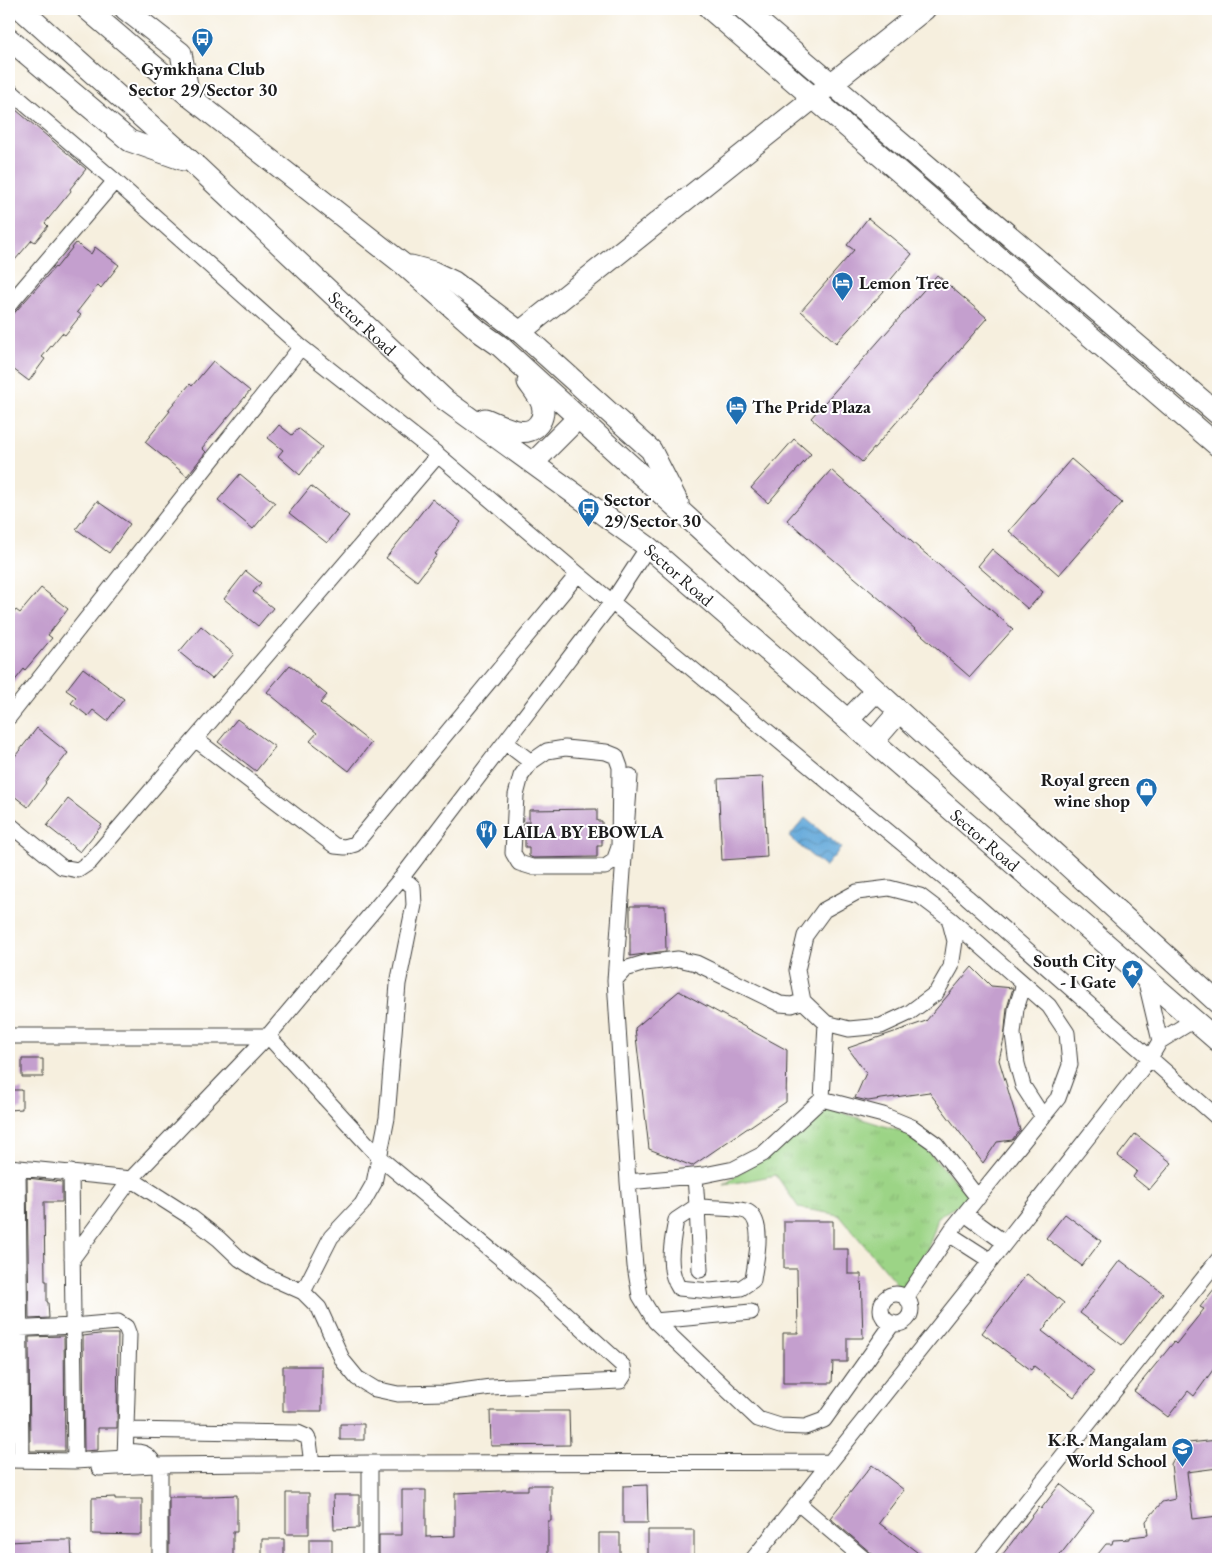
<svg xmlns="http://www.w3.org/2000/svg" width="1227" height="1568" viewBox="0 0 1227 1568" font-family="'EB Garamond',serif">
	<defs>
		<pattern id="grass-tufts" width="24" height="20" patternUnits="userSpaceOnUse" patternTransform="scale(1.25)"><rect width="24" height="20" fill="#9cd486"/><path d="M3 7l-1-3M5 7V3M7 7l1-3M15 17l-1-3M17 17v-4M19 17l1-3" fill="none" stroke="#86b573"/></pattern>
		<pattern id="water-waves" width="16" height="10" patternUnits="userSpaceOnUse" patternTransform="scale(1.25)"><rect width="16" height="10" fill="#64a9da"/><path d="M0 5q4-4 8 0t8 0" fill="none" stroke="#5289b0"/></pattern>
	</defs>
	<rect width="100%" height="100%" fill="#fff"/>
	<filter id="ink" filterUnits="userSpaceOnUse"><feTurbulence type="fractalNoise" baseFrequency=".02" numOctaves="2"/><feDisplacementMap in="SourceGraphic" scale="10" xChannelSelector="R" yChannelSelector="G"/><feConvolveMatrix kernelMatrix="1 2 1 2 8 2 1 2 1" color-interpolation-filters="sRGB"/></filter>
	<filter id="wash" filterUnits="userSpaceOnUse"><feTurbulence type="fractalNoise" baseFrequency=".0096" numOctaves="4" result="noise"/><feDisplacementMap in="SourceGraphic" scale="20" xChannelSelector="R" yChannelSelector="G"/><feGaussianBlur stdDeviation="1.12" result="paint"/><feColorMatrix in="noise" values="0 0 0 0 0 0 0 0 0 0 0 0 0 0 0 0 0 1.4 0 .05"/><feComposite in="paint" operator="in"/></filter>
	<g filter="url(#wash)">
		<rect width="100%" height="100%" fill="#f6efde"/>
		<path fill="url(#grass-tufts)" stroke="#5c7851" d="M827 1108 913 1135 968 1195 966 1200 938 1217C931 1248 920 1264 902 1290L839 1215 799 1208 776 1175 724 1185Z"/>
		<path fill="url(#water-waves)" stroke="#40627b" d="M805 818 841 848 825 867 789 837Z"/>
		<g id="blocks">
			<path fill="#c49fce" d="M9 104 86 169 70 189 71 191 45 223 48 226 35 242 32 240 9 267Z
				M868 218 912 254 883 289 884 291 836 343 801 311 854 250 847 245Z
				M76 243 91 254 95 247 119 265 101 288 98 285 77 312 81 315 65 335 62 333 42 357 45 359 29 381 9 366V319L55 267 56 268Z
				M937 275 987 318 862 462 811 418Z
				M213 361 250 391 202 448 206 452 187 476 145 442 170 411 168 410 190 384 192 386Z
				M279 425 292 435 298 428 322 447 300 475 278 456 283 450 268 438Z
				M794 439 811 454 768 503 751 488Z
				M1071 459 1122 503 1059 575 1009 531Z
				M831 470 920 549 939 565 1013 629 970 677 915 629 787 520Z
				M240 474 275 503 253 529 218 500Z
				M311 486 349 516 327 543 289 513Z
				M432 499 461 522 435 554 437 555 417 581 386 558Z
				M97 501 130 524 109 553 76 529Z
				M992 549 1043 592 1028 609 978 566Z
				M246 571 261 583 253 592 273 608 258 626 224 599Z
				M41 588 68 609 48 635 52 638 25 670 24 669 9 688V619L16 610 20 613Z
				M201 626 234 654 212 679 179 652Z
				M290 665 327 695 320 703 371 743 349 771 310 741 317 733 267 692Z
				M83 668 124 699 107 721 93 710 88 716 71 703 76 697 66 690Z
				M237 719 275 747 256 771 218 742Z
				M37 728 68 753 45 782 46 783 28 807 9 792V764Z
				M763 777 767 857 722 860 718 779Z
				M68 799 102 825 80 852 47 826Z
				M597 809V821H602V846H597V857L533 858 529 856V847H525V822H529V810Z
				M630 906H665L666 951 630 956Z
				M972 967 991 986 1013 988 1007 1008 1004 1039 999 1060 1020 1130 1012 1140 997 1142 983 1163 929 1092 868 1101 855 1098 866 1073 848 1048 926 1021Z
				M679 991 787 1050 786 1102 692 1166 649 1149 635 1028Z
				M22 1059H43V1077H22Z
				M9 1090H22V1109L9 1110Z
				M1135 1134 1172 1163 1149 1190 1133 1177 1137 1171 1118 1156Z
				M27 1178 62 1182V1202H44L45 1281H47V1302H48L49 1318 29 1319Z
				M9 1180 10 1320H9Z
				M1065 1214 1101 1241 1082 1266 1046 1238Z
				M784 1221H833V1249H848V1274H861L863 1338H847V1362H833L832 1383H783V1333H798L797 1269H784Z
				M1120 1260 1163 1293 1122 1345 1080 1313Z
				M1027 1274 1064 1303 1042 1331 1094 1371 1074 1397 1034 1366 1031 1370 982 1333Z
				M1218 1284V1363L1194 1396 1188 1391 1168 1417 1134 1391 1174 1342 1176 1344 1204 1309 1200 1307Z
				M99 1334H118L117 1428H98V1450L84 1451 83 1336Z
				M64 1336 65 1451H30L29 1337Z
				M9 1338H10L12 1451H9Z
				M283 1366H322V1411H283Z
				M490 1411H569L570 1445 491 1446Z
				M340 1424H364V1440H340Z
				M1218 1440V1468L1187 1472 1193 1519 1218 1516V1559H1094L1106 1544H1112L1113 1540 1130 1539V1537L1148 1535 1146 1521 1162 1502 1175 1499 1171 1464 1178 1451 1185 1449 1188 1443Z
				M872 1465 904 1490 879 1523 926 1559H878L830 1518Z
				M1060 1484 1094 1511 1057 1559H999L1039 1507 1041 1509Z
				M528 1485H551V1521H548V1559H379V1535H402V1490H426V1537L455 1536V1493L502 1491V1490H528Z
				M647 1485 648 1523H623V1486Z
				M286 1493H309V1534H286Z
				M237 1495V1532H233V1559H169V1497H213V1496Z
				M333 1495H359V1528L334 1529Z
				M115 1497V1499H142V1535L92 1534V1498Z
				M648 1530H694V1559H648Z
				M599 1533H620V1559H599Z
				M262 1539H284V1559H262Z
				M309 1539H332V1559H309Z
				M49 1540H71L72 1559H9V1542Z"/>
		</g>
	</g>
	<g filter="url(#ink)">
		<use href="#blocks" fill-opacity="0" stroke="#3d3c39" stroke-width="1"/>
		<g fill="none" stroke-linecap="round" stroke-linejoin="round">
			<defs>
				<path id="street" d="M9 90 115 181 301 347 438 455 578 574 967 897 1218 1118
					M9 305 115 181
					M9 717 301 347
					M195 739 335 846 345 847 355 844 578 574
					M505 742 531 762
					M565 748 606 752 616 756 620 767 619 847 614 861 605 867H532L519 863 513 853 516 795 521 776 531 762 547 751Z
					M630 776 615 980 628 1182 635 1266 640 1296 655 1321 758 1419 780 1426 805 1427 824 1420 893 1323
					M9 824 62 867 78 870 90 862 438 455
					M1145 978 1160 1041
					M615 980 625 969 645 963 678 959 696 963 780 1004 792 1005 803 1001
					M1024 984 1016 1009 1013 1034 1017 1064 1023 1086 1043 1117
					M9 1036H268L380 1158 545 1295 623 1366 624 1375 620 1381 491 1387 446 1393 398 1394 375 1389 357 1378 343 1361 319 1308 303 1292 331 1237 362 1204 374 1183 387 1118 398 984 414 905 413 887 402 877
					M822 1099 826 1023
					M9 1167 131 1179 192 1218 219 1239 240 1259 265 1275 303 1292
					M18 1168 21 1459
					M71 1172 75 1461
					M695 1176 697 1206 676 1220C672 1242 666 1268 679 1288L710 1291 741 1288 753 1280C755 1263 766 1223 748 1212 738 1207 709 1209 697 1206L700 1270
					M628 1182 704 1175 734 1169 763 1154 822 1099 883 1115 912 1127 936 1144 978 1198
					M965 1214 1005 1243
					M949 1234 991 1261
					M72 1259 131 1179 268 1036 402 877 612 602 648 547
					M881 1309a15 15 0 1 1 30 0a15 15 0 1 1-30 0Z
					M906 1298 953 1228 1058 1098 1070 1065 1067 1033 1049 1006 949 918 920 896 889 888 857 892 824 910 805 936 797 970 803 1001 826 1023 849 1029 881 1026 909 1013 936 993 951 967 955 941 949 918
					M655 1321 751 1312
					M9 1329 73 1326 118 1322 126 1327 129 1335 125 1458 75 1461 9 1460
					M126 1430 298 1433 307 1437 309 1441 312 1464
					M125 1451C141 1452 147 1451 155 1465
					M370 1463V1559
					M160 1465V1559
					M99 1468 155 1465 370 1463 830 1462
					M798 1503 864 1559
					M753 1559 1005 1243 1150 1058 1160 1041 1194 1020
					M981 1559 1218 1260"/>
				<g id="secondary">
					<path id="s1" d="M21 9 194 164 445 400 648 547 1218 1041"/>
					<path d="M87 9 189 96 403 264 480 332 500 346 1218 1003"/>
					<path d="M125 9 181 53 189 96"/>
					<path d="M710 9 1218 446"/>
					<path d="M744 9 1218 414"/>
					<path d="M9 39 130 141 184 160"/>
					<path d="M411 266 433 272 454 282 520 332 651 450 678 503"/>
					<path d="M520 332 925 9"/>
					<path d="M485 419C495 423 507 429 518 431 535 435 548 418 541 402 538 395 532 388 528 382"/>
					<path d="M533 463 578 418"/>
					<path d="M848 720 876 691"/>
					<path d="M873 742 899 712"/>
				</g>
			</defs>
			<use href="#street" stroke="#3d3c39" stroke-width="17"/>
			<use href="#secondary" stroke="#3d3c39" stroke-width="23"/>
			<use href="#street" stroke="#fff" stroke-width="15"/>
			<use href="#secondary" stroke="#fff" stroke-width="21"/>
		</g>
	</g>
	<defs>
		<symbol id="bus-pin" viewBox="-11 -11 22 30"><path d="M0 17L-7.5 6A9.5 9.5 0 1 1 7.5 6Z" fill="#1f6fb2" stroke="#fff"/><path d="M-5-6H5V4H4V6H2V4H-2V6H-4V4H-5ZM-3.5-4V0h7V-4ZM-3.5 1.2v1.5H-2V1.2ZM2 1.2v1.5H3.5V1.2Z" fill="#fff"/></symbol>
		<symbol id="hotel-pin" viewBox="-11 -11 22 30"><path d="M0 17L-7.5 6A9.5 9.5 0 1 1 7.5 6Z" fill="#1f6fb2" stroke="#fff"/><path d="M-6-4.5h1.5V1H6V5H4.5V3h-9V5H-6ZM-4 0a1.8 1.8 0 1 1 3.6 0ZM.5 0V-2.5h3Q6-2.5 6 0Z" fill="#fff"/></symbol>
		<symbol id="shop-pin" viewBox="-11 -11 22 30"><path d="M0 17L-7.5 6A9.5 9.5 0 1 1 7.5 6Z" fill="#1f6fb2" stroke="#fff"/><path d="M-5-2.5h2.3a2.7 3.5 0 0 1 5.4 0H5L5.5 6h-11ZM-1.5-2.5h3a1.5 2.3 0 0 0-3 0Z" fill="#fff"/></symbol>
		<symbol id="restaurant-pin" viewBox="-11 -11 22 30"><path d="M0 17L-7.5 6A9.5 9.5 0 1 1 7.5 6Z" fill="#1f6fb2" stroke="#fff"/><path d="M-5-6h1v4h1v-4h1v4h1v-4h1v5L-1.5 .5V6h-2V.5L-5-1ZM5-6V6H3V1.5H1.5Q1.5-4 5-6Z" fill="#fff"/></symbol>
		<symbol id="sight-pin" viewBox="-11 -11 22 30"><path d="M0 17L-7.5 6A9.5 9.5 0 1 1 7.5 6Z" fill="#1f6fb2" stroke="#fff"/><path d="M0-6L1.8-2.2L6-1.7L2.9 1.2L3.7 5.4L0 3.3L-3.7 5.4L-2.9 1.2L-6-1.7L-1.8-2.2Z" fill="#fff"/></symbol>
		<symbol id="school-pin" viewBox="-11 -11 22 30"><path d="M0 17L-7.5 6A9.5 9.5 0 1 1 7.5 6Z" fill="#1f6fb2" stroke="#fff"/><path d="M0-5L7-2L0 1L-7-2ZM-4 1L0 2.5L4 1V4Q0 6-4 4Z" fill="#fff"/></symbol>
	</defs>
	<g fill-rule="evenodd">
		<use href="#bus-pin" x="190" y="26" width="25" height="34"/>
		<use href="#hotel-pin" x="830" y="270" width="25" height="34"/>
		<use href="#hotel-pin" x="724" y="394" width="25" height="34"/>
		<use href="#bus-pin" x="576" y="496" width="25" height="34"/>
		<use href="#shop-pin" x="1134" y="776" width="25" height="34"/>
		<use href="#restaurant-pin" x="474" y="818" width="25" height="34"/>
		<use href="#sight-pin" x="1120" y="958" width="25" height="34"/>
		<use href="#school-pin" x="1170" y="1436" width="25" height="34"/>
	</g>
	<g text-anchor="middle" dominant-baseline="central" stroke-width="4" stroke-linejoin="round" paint-order="stroke">
		<g font-size="18" font-weight="bold" fill="#1c1c1c" stroke="#fff" text-anchor="start">
			<text x="203" y="68" text-anchor="middle">Gymkhana Club<tspan x="203" dy="21">Sector 29/Sector 30</tspan></text>
			<text x="859" y="282">Lemon Tree</text>
			<text x="752" y="406">The Pride Plaza</text>
			<text x="604" y="499">Sector<tspan x="604" dy="21">29/Sector 30</tspan></text>
			<text x="1130" y="779" text-anchor="end">Royal green<tspan x="1130" dy="21">wine shop</tspan></text>
			<text x="503" y="831">LAILA BY EBOWLA</text>
			<text x="1116" y="960" text-anchor="end">South City<tspan x="1116" dy="21">- I Gate</tspan></text>
			<text x="1167" y="1439" text-anchor="end">K.R. Mangalam<tspan x="1167" dy="21">World School</tspan></text>
		</g>
		<g font-size="18" fill="#1c1c1c" stroke="#fff">
			<text stroke="none"><textPath href="#s1" startOffset="464">Sector Road</textPath></text>
			<text stroke="none"><textPath href="#s1" startOffset="869">Sector Road</textPath></text>
			<text stroke="none"><textPath href="#s1" startOffset="1274">Sector Road</textPath></text>
		</g>
	</g>
	<rect width="1227" height="1568" fill="none" stroke="#fff" stroke-width="30"/>
</svg>
